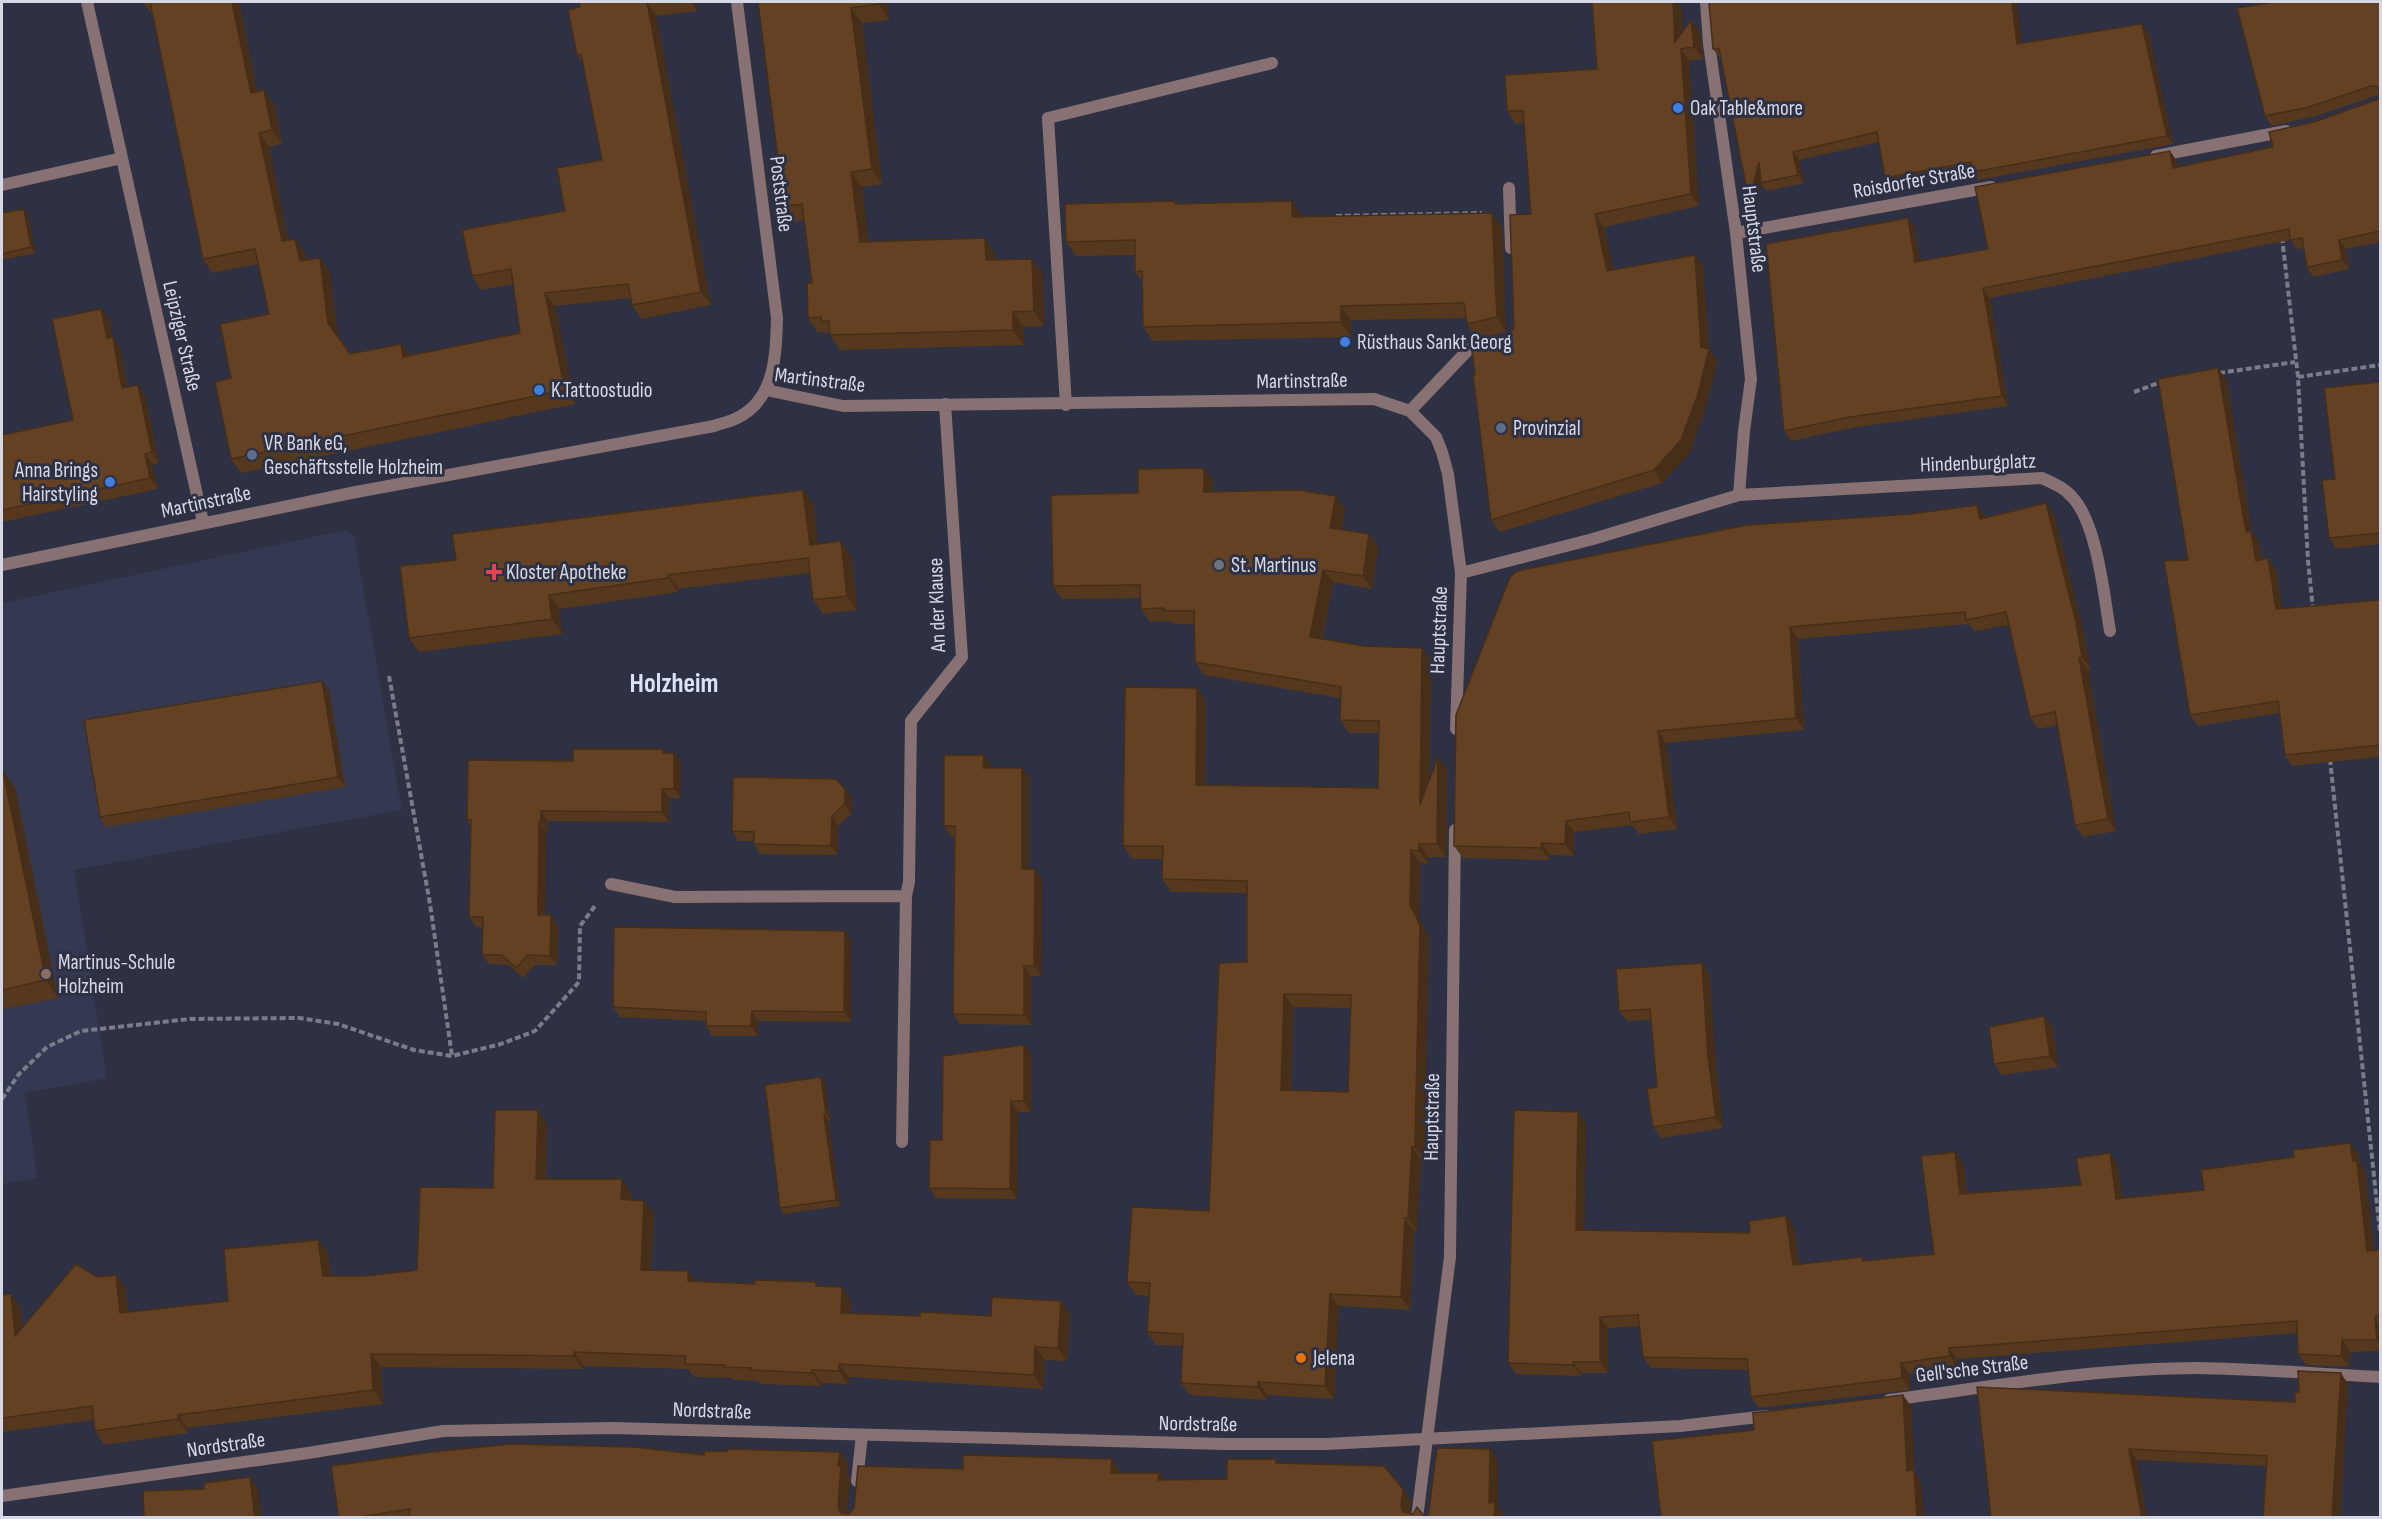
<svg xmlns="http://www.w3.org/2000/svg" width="2382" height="1519" viewBox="0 0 2382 1519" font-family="'Sofia Sans Condensed',sans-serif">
	<rect width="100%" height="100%" fill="#2d3143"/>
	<path fill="#343951" d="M346 530 354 535 402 810 74 870 107 1078 25 1093 37 1178 2 1184V603Z"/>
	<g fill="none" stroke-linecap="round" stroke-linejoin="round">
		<path stroke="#787c8b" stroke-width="4" stroke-dasharray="6 3" stroke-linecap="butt" d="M1334 222 1333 216 1482 213
			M2282 237 2298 377 2308 561 2313 609
			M2219 373 2295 362
			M2298 377 2380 365
			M2134 392 2161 382
			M389 676 430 904 452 1056
			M2330 759 2380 1233
			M2 1099 19 1074 47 1047 81 1031 190 1019 299 1018 338 1024 414 1050 452 1056 501 1044 535 1031 579 982 580 926 595 906"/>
		<path stroke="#887172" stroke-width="12" d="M1509 188 1511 248
			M1066 405 1048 118 1272 63
			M1410 411 1469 349 1487 345
			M857 1481 862 1435"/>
		<path stroke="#887172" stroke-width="12" d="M87 2 122 158
			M1706 2 1709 44 1736 233 1751 379 1744 431 1739 495
			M2156 156 2286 131
			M2 185 122 158 203 522
			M1736 233 1991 187
			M766 390 843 406 1374 399 1410 411 1436 437 1442 452 1448 474 1461 573 1456 729
			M2 565 356 492 714 426C721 423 730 422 737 418 775 400 776 355 777 318L737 2
			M1461 573 1593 539 1739 495 2042 478C2053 483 2065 488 2073 498 2097 524 2104 595 2110 631
			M611 884 675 897 906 896
			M902 1142 906 896 909 882 911 721 962 657 945 404
			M1889 1400C1991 1387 2094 1368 2198 1368 2259 1369 2320 1374 2380 1377
			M2 1496 308 1453 443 1431 613 1428 1224 1444H1326L1680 1426 1767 1416
			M1417 1518 1450 1257 1455 830"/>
	</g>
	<path fill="#56381e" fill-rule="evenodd" d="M143 2H239L257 91 274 104 282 144 269 147 288 240 295 239 305 253 307 260 320 258 329 271 338 336 350 354 401 344 409 355 520 333 513 284 481 290 472 276 565 211 602 160 583 63 577 55 580 7 579 2H696L697 11 656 16 711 305 641 319 632 305 630 298 555 306 575 404 241 473 231 459V378L269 314 258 264 212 273 203 259 153 15H152Z
		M758 2H887L889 20 862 23 882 184 862 187 868 241 995 254 996 260 1032 259 1043 274 1044 326 1023 327 1024 345 840 350 830 335V332L818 333 808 318 812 283 804 220 795 222 784 206Z
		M1592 2H1676L1682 9V32L1691 20 1700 33 1703 59 1689 61 1699 206 1604 227 1613 270 1703 267 1709 349 1717 361 1706 406 1690 452 1662 483 1500 532 1491 520 1475 375 1508 334 1514 329 1531 214 1524 123 1516 124 1507 111 1597 69Z
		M2380 2V242L2346 249 2349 269 2313 277 2307 267 2303 248 2297 249 2291 240 1990 298 2008 406 1857 427 1791 441 1784 431 1908 218 1914 227 1920 261 1988 249 2170 151 2176 160 2178 168 2273 147 2314 122 2379 99 2380 95H2378L2316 116 2272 126 2265 116Z
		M1709 4 2022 43 2148 32 2173 144 1978 180 1972 171 1890 186 1885 178 1879 142 1799 160 1804 183 1767 191 1761 184 1755 210 1721 57H1719L1713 49Z
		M1177 204 1302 216V217L1502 227 1506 332 1477 339 1467 324 1466 318 1351 320V337L1153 341 1143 327 1142 281 1135 272V255L1076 256 1066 242Z
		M2 213 28 214 35 253 2 260Z
		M109 319 112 337 120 348 127 387 145 396 159 463 152 464 158 489 2 522V443L73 420Z
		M2226 379 2252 533 2259 542 2262 560 2268 558 2276 570 2282 609 2380 600V757L2292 766 2285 755 2279 713 2198 726 2190 715 2188 560Z
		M2380 382V544L2336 549 2329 538 2335 479Z
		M1213 480V492L1345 509 1341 530 1369 534 1378 547 1372 589 1333 582 1322 639 1364 646 1422 648 1431 661 1429 780 1438 757 1447 770 1446 857H1428V864L1420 863 1419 918 1429 938 1425 1108 1424 1160H1421L1417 1231H1414L1410 1310 1339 1306 1334 1399 1267 1395V1400L1190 1395 1181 1383 1183 1346 1156 1345 1147 1332 1149 1296 1136 1295 1127 1282 1209 1211 1247 962V893L1171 892 1162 879 1163 859H1132L1123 846 1197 688 1206 701 1205 785 1378 788 1379 733H1349L1340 720V698L1204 675 1195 662 1194 624H1173L1171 621 1150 622 1141 609 1140 598 1062 599 1053 586 1138 493ZM1293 1007 1351 1008 1348 1092 1291 1090Z
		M803 490 813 504 818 544 851 556 857 610 823 614 813 600 810 573 678 589V592L559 609 562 634 419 652 409 638 456 560Z
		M2046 503 2054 515 2084 634 2090 669 2088 670 2116 831 2083 837 2075 825 2057 725 2038 729 2030 717 2009 625 1974 631 1969 624 1798 639 1804 730 1666 743 1677 829 1639 834 1632 825 1574 832V856L1550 855V860L1463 858 1454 846 1456 715 1985 516 1986 517Z
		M322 681 329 691 345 787 106 827 100 817Z
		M665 753 681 763V798H669V822L548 821V832L546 831 545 915 558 925 557 965H535L523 978 509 965 489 964 482 955V927H476L469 917 471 826 467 820 573 761Z
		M991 765 990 768 1029 778V869L1042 879 1041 976H1031V1025L960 1024 953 1014 954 836H951L944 826Z
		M2 771 15 788 58 998 2 1009Z
		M845 789 852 799 851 814 838 826V855L760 854 754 844V841H738L732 831Z
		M845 931 851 941V1022L758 1021V1036H712L706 1026V1021L620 1017 613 1007Z
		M1702 963 1709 974 1716 1068 1723 1128 1661 1138 1653 1127 1657 1087 1651 1020 1627 1021 1619 1011Z
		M2044 1016 2052 1026 2058 1067 2002 1075 1994 1064Z
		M1031 1055V1112H1018L1017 1199 936 1198 929 1188 942 1140Z
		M821 1077 825 1083 830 1120H828L840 1206 783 1214 780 1208Z
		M1586 1123 1584 1230 1750 1233 1794 1228 1799 1264 1865 1261 1934 1254 1955 1152 1963 1163 1967 1193 2081 1185 2117 1165 2122 1198 2204 1190 2358 1154 2360 1164 2365 1172 2374 1251 2380 1250V1351L2350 1352 2349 1367 2306 1365 2298 1354V1333L1957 1359V1368L1909 1374 1910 1390 1759 1408 1751 1397 1749 1370 1651 1368 1643 1357 1639 1326 1608 1328V1373H1581V1376L1516 1374 1508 1363Z
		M547 1124 546 1179 631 1193V1200L654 1214 651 1270 695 1281 818 1286 851 1300V1313L920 1316H991L1070 1314 1067 1361 1045 1360 1043 1389 849 1377 848 1384 822 1383 821 1386 760 1384 758 1381 734 1380 732 1378 694 1377 688 1369 583 1366V1369L381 1367 383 1404 187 1428 188 1433 104 1445 95 1431 94 1420 2 1432V1295L20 1307 22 1328 116 1275 125 1288 128 1313 228 1301 318 1240 328 1253 331 1276H366L417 1270 493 1188Z
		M2348 1384 2340 1518H2263L2266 1466 2137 1460 1977 1387 2295 1402 2299 1392Z
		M840 1452 848 1463 847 1473 850 1478 846 1514 963 1469 1112 1459 1120 1471V1473H1159L1163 1480 1227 1479 1278 1463 1403 1489 1411 1501 1409 1513 1426 1518H339L704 1455Z"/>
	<path fill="#462e18" d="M232 2H239L260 106 251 93Z
		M647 2 656 16 711 305 701 292Z
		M691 2H696L697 11Z
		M878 2H887L889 20 879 4Z
		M1673 2H1676L1682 9 1683 49H1681L1689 61 1699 206 1691 194 1675 42Z
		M2012 2H2017L2023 52 2017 44Z
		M851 8 862 23 882 184 872 169Z
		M1691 20 1700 33 1703 59 1694 47Z
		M2142 24 2148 32 2173 144 2167 136Z
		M264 90 274 104 282 144 272 130Z
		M259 133 269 147 291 255 282 241Z
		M2170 151 2176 160 2180 178 2173 168Z
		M1793 152 1799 160 1804 183 1798 175Z
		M1759 162 1765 171 1755 210 1749 201Z
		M851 172 862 187 870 257 860 242Z
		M1292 201 1302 216V232L1292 217Z
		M24 209 28 214 35 253 31 247Z
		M1492 213 1502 227 1506 332 1497 317Z
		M1595 214 1604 227 1616 283 1607 271Z
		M1908 218 1914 227 1922 272 1915 262Z
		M985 238 995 254 996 275 986 260Z
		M295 239 305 253 310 275 300 261Z
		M2339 240 2346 249 2349 269 2342 260Z
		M1695 255 1703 267 1709 350V349L1717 361 1706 406 1690 452 1662 483 1654 470 1701 347Z
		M320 258 329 271 338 336 328 323Z
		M1032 259 1043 274 1044 326 1034 311Z
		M1983 288 1990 298 2008 406 2002 396Z
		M545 293 555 306 575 404 565 390Z
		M1341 306 1351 320V337L1341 322Z
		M101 309 109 319 115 349 107 338Z
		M1013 312 1023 327 1024 345 1013 330Z
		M113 337 120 348 129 398 122 388Z
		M401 344 411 357H403Z
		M2218 368 2226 379 2252 533 2259 542 2263 572 2256 561 2246 532Z
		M138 385 145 396 159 463 152 452Z
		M145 454 152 464 158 489 150 478Z
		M1204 468 1213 480V505L1204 492Z
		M803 490 813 504 820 559 810 545Z
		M1336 496 1345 509 1340 541 1330 528Z
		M2046 503 2054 515 2084 634 2090 669 2082 657Z
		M1977 505 1985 516 1989 531 1980 519Z
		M1369 534 1378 547 1372 589 1363 576Z
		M841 541 851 556 857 610 847 596Z
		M2268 558 2276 570 2284 620 2276 609Z
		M1323 570 1333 582 1319 650 1310 637Z
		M668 575 678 589V592L668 578Z
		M549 595 559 609 562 634 552 619Z
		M1790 627 1798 639 1804 730 1796 718Z
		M1422 648 1431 661 1429 818 1420 805Z
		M2079 658 2088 670 2116 831 2108 819Z
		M322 681 329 691 345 787 338 777Z
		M1197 688 1206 701 1205 798 1196 785Z
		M1658 731 1666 743 1677 829 1669 817Z
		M674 753 681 763V798L674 789Z
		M984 755 991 765 990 778 983 768Z
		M1438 757 1447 770 1446 857 1437 844Z
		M1022 768 1029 778V879L1022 869Z
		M3 771 15 788 58 998 46 980Z
		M662 789 669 798V822L662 812Z
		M845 789 852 799 851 814 845 804Z
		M541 811 548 821V832L541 822Z
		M832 816 838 826V855L831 846Z
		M1566 821 1574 832V856L1565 844Z
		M539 822 546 831 545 925 538 915Z
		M1542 843 1550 855V860L1541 848Z
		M1419 844 1428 857V864L1419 851Z
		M1411 850 1420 863 1419 918 1429 938 1424 1160 1415 1147 1410 905Z
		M1035 869 1042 879 1041 976 1034 966Z
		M551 915 558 925 557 965 550 956Z
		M845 931 851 941V1022L844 1012Z
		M1702 963 1709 974 1716 1068 1723 1128 1716 1117 1708 1057Z
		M1024 966 1031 976V1025L1024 1015Z
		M1284 994 1293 1007 1290 1103 1281 1090Z
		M752 1011 758 1021V1036L751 1026Z
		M2044 1016 2052 1026 2058 1067 2050 1056Z
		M1024 1045 1031 1055V1112L1024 1101Z
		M821 1077 825 1083 830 1120 826 1114Z
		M1011 1101 1018 1112 1017 1199 1010 1189Z
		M538 1110 547 1124 545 1193 536 1179Z
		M1578 1112 1586 1123 1584 1241 1576 1230Z
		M824 1115 828 1120 840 1206 836 1200Z
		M2350 1143 2358 1154 2360 1164 2365 1172 2375 1263 2367 1251Z
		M1412 1147 1421 1160 1417 1231 1408 1218Z
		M1955 1152 1963 1163 1968 1205 1960 1194Z
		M2110 1153 2117 1165 2124 1210 2116 1199Z
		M622 1179 631 1193 630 1213 621 1199Z
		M644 1201 654 1214 650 1283 641 1270Z
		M1786 1216 1794 1228 1801 1276 1793 1265Z
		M1405 1218 1414 1231 1410 1310 1401 1297Z
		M318 1240 328 1253 332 1289 323 1276Z
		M688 1271 698 1284 688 1281Z
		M116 1275 125 1288 130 1327 120 1313Z
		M842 1287 851 1300 850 1326 841 1313Z
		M11 1294 20 1307 25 1350 15 1336Z
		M1330 1294 1339 1306 1334 1399 1325 1386Z
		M1061 1301 1070 1314 1067 1361 1058 1348Z
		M1600 1317 1608 1328V1373L1600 1362Z
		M2375 1318 2380 1325V1345L2377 1340Z
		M2342 1340 2350 1352 2349 1367 2341 1356Z
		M1035 1347 1045 1360 1043 1389 1034 1375Z
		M1949 1348 1957 1359V1368L1950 1356Z
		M574 1352 583 1366V1369L574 1356Z
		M371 1354 381 1367 383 1404 373 1390Z
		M1573 1362 1581 1373V1376L1573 1365Z
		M1901 1363 1909 1374 1910 1390 1902 1378Z
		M839 1364 849 1377 848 1384 839 1371Z
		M812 1370 822 1383 821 1386 812 1373Z
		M2341 1373 2348 1384 2340 1518H2332Z
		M1258 1382 1267 1395V1400L1258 1387Z
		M1903 1395 1911 1406 1915 1472 1921 1482 1924 1518H1917L1907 1471Z
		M178 1415 187 1428 188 1433 178 1419Z
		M1490 1449 1498 1461V1507L1503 1514V1518H1494L1489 1503Z
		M2129 1449 2137 1460 2147 1518H2142Z
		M840 1452 848 1463 847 1473 850 1478 846 1518 841 1513 838 1506V1466Z
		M1112 1459 1120 1471V1484L1111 1473Z
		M1159 1473 1167 1485 1158 1480Z
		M250 1477 258 1489 262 1518H255Z
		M1403 1489 1411 1501 1409 1518 1403 1512 1401 1506Z"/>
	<path fill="#644123" stroke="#462e18" stroke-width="1.5" fill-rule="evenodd" d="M150 2H232L251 93 264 90 272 130 259 133 282 241 295 239 300 261 320 258 328 323 350 354 401 344 403 357 520 333 511 269 472 276 462 230 565 211 557 168 602 160 581 54 577 55 568 10 580 7 579 2H650H647L701 292 632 305 628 284 545 293 565 390 231 459 215 382 231 378 220 324 269 314 255 249 203 259Z
		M758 2H878L879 4 851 8 872 169 851 172 860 242 985 238 986 260 1032 259 1034 311 1013 312V330L830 335 829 321H822L821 317 808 318 807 283H812L802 204 784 206Z
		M1592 2H1673L1675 42 1691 20 1694 47 1681 49 1691 194 1595 214 1607 271 1695 255 1701 347 1709 349 1698 394 1681 440 1654 470 1491 520 1473 375H1475L1471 343 1508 334 1514 329 1510 215 1531 214 1523 111H1507L1505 75 1597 69Z
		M1711 2H2012L2017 44 2142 24 2167 136 1973 172 1971 162 1885 178 1877 132 1793 152 1798 175 1761 183 1759 162 1749 201 1719 48 1713 49 1709 4Z
		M2275 2H2380V90L2376 86H2371L2309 107 2265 116 2237 8Z
		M2380 93V231L2339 240 2342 260 2307 267 2302 238 2290 240 2289 229 1983 288 2002 396 1850 417 1784 431 1766 244 1908 218 1915 262 1988 249 1975 187 2170 151 2173 168 2273 147 2269 132 2314 122 2379 99Z
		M1175 201V204L1292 201V217L1492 213 1497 317 1467 324 1464 303 1341 306V322L1143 327 1142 271 1135 272V240L1066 242 1065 204Z
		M24 209 31 247 2 254V213Z
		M101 309 107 338 113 337 122 388 138 385 152 452 145 454 150 478 2 510V443H3L2 435 73 420 52 319Z
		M2218 368 2246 532 2251 531 2256 561 2268 558 2276 609 2380 600V745L2285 755 2278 701 2190 715 2164 561 2188 560 2158 379Z
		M2380 382V533L2329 538 2322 480 2335 479 2324 388Z
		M1204 468V492L1298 490 1336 496 1330 528 1369 534 1363 576 1323 570 1310 637 1364 646 1422 648 1420 805 1438 757 1437 844H1419V851L1411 850 1410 905 1420 925 1416 1095 1415 1147H1412L1408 1218H1405L1401 1297 1330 1294 1325 1386 1258 1382V1387L1181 1383 1183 1334 1147 1332 1150 1283 1127 1282 1132 1207 1209 1211 1219 963 1247 962V881L1162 879 1163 846H1123L1125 687 1197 688 1196 785 1378 788 1379 721 1340 720 1341 687 1195 662 1194 611H1164V608L1141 609 1140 585 1053 586 1051 495 1138 493V469ZM1284 994 1351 995 1348 1092 1281 1090Z
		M803 490 810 545 841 541 847 596 813 600 808 558 668 575V578L549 595 552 619 409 638 400 566 456 560 452 534Z
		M2046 503 2076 622 2082 657 2079 658 2108 819 2075 825 2055 712 2030 717 2006 612 1966 620 1965 612 1790 627 1796 718 1658 731 1669 817 1630 822 1629 812 1566 821 1565 844 1542 843 1541 848 1454 846 1456 715 1510 577 1517 571 1747 525 1911 514 1977 505 1980 519Z
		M322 681 338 777 100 817 84 720Z
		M573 749H663V753H674V789H662V812L541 811V822H539L538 915H551L550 956 528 955 516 968 502 955H482L483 917H469L471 820H467L468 760 573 761Z
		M944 755H984L983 768H1022V869H1035L1034 966H1024V1015L953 1014 955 826H944Z
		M2 771H3L46 980 2 990Z
		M733 777 836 779 845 789V804L832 816 831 846 754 844V832L732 831Z
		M614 927 845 931 844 1012 752 1011 751 1026H706V1012L613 1007Z
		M1702 963 1708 1057 1716 1117 1653 1127 1647 1089 1657 1087 1650 1009 1619 1011 1616 969Z
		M2044 1016 2050 1056 1994 1064 1989 1027Z
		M1024 1045V1101H1011L1010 1189 929 1188 930 1140H942L943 1056Z
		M821 1077 826 1114 824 1115 836 1200 780 1208 765 1085Z
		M495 1110H538L536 1179H622L621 1199 644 1201 641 1270 688 1271V1281L755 1284 754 1280 816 1282V1286L842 1287 841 1313 920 1316V1312L991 1316 992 1297 1061 1301 1058 1348 1035 1347 1034 1375 839 1364V1371L812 1370V1373L751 1370V1368L724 1367 725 1365 685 1364 686 1356 574 1352V1356L371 1354 373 1390 178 1415V1419L95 1431 92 1406 2 1418V1295L11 1294 15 1336 76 1264 97 1277 116 1275 120 1313 228 1301 224 1249 318 1240 323 1276H366L417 1270 420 1187 493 1188Z
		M1514 1110 1578 1112 1576 1230 1750 1233 1749 1221 1786 1216 1793 1265 1862 1257 1863 1261 1934 1254 1921 1156 1955 1152 1960 1194 2081 1185 2076 1158 2110 1153 2116 1199 2204 1190 2201 1170 2294 1157 2293 1150 2350 1143 2353 1161H2357L2367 1251 2380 1250V1313L2375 1318 2377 1340H2342L2341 1356 2298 1354 2297 1321 1949 1348 1950 1356 1901 1363 1902 1378 1751 1397 1747 1359 1643 1357 1638 1315 1600 1317V1362H1573V1365L1508 1363Z
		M2298 1371 2341 1373 2332 1518H2263L2267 1456 2129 1449 2142 1518H1991L1977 1387 2295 1402V1392H2299Z
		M1903 1395 1907 1471 1914 1470 1917 1518H1661L1652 1441 1754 1430 1753 1413Z
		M511 1444 633 1447 704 1455V1451H728V1449L840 1452 838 1466H841L838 1506 841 1513 846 1514 850 1513 854 1508 858 1466 963 1469V1455L1112 1459 1111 1473H1159L1158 1480 1227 1479V1459H1276V1463L1384 1466 1403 1489 1401 1506 1403 1512 1413 1514 1417 1507 1426 1518H409L410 1509 354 1518H339L331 1466 432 1452Z
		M1437 1448 1490 1449 1489 1503 1495 1502 1494 1518H1428Z
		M250 1477 255 1518H144L143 1491 204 1489V1483Z"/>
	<g fill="#3f7fe0" stroke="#2d3143" stroke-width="2">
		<circle cx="1678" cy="108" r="6"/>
		<circle cx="1345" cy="342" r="6"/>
		<circle cx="539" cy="390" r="6"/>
		<circle cx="110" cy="482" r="6"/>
	</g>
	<g fill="#5c6f8a" stroke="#2d3143" stroke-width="2">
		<circle cx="1501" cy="428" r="6"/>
		<circle cx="252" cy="455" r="6"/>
	</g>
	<circle fill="#6b7280" stroke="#2d3143" stroke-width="2" cx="1219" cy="565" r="6"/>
	<path fill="#e0444e" stroke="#2d3143" stroke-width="2" d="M491 563h6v6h6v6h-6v6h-6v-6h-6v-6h6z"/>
	<circle fill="#8d6e63" stroke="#2d3143" stroke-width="2" cx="46" cy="974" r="6"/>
	<circle fill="#e8710a" stroke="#2d3143" stroke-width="2" cx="1301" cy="1358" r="6"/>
	<g text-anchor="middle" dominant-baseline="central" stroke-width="6" stroke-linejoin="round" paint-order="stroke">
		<g font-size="21" fill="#d6d9e5" stroke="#2d3143" text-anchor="start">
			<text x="1690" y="108">Oak Table&amp;more</text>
			<text x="1357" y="342">Rüsthaus Sankt Georg</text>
			<text x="551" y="390">K.Tattoostudio</text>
			<text x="1513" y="428">Provinzial</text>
			<text x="264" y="443">VR Bank eG,<tspan x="264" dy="24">Geschäftsstelle Holzheim</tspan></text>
			<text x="98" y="470" text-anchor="end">Anna Brings<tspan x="98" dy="24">Hairstyling</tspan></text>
			<text x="1231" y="565">St. Martinus</text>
			<text x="506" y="572">Kloster Apotheke</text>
			<text x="58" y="962">Martinus-Schule<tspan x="58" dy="24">Holzheim</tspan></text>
			<text x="1313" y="1358">Jelena</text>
		</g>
		<g font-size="21" fill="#d6d9e5" stroke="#2d3143">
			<text transform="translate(1914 181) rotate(-10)">Roisdorfer Straße</text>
			<text transform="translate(781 194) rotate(83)">Poststraße</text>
			<text transform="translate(1754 229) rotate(83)">Hauptstraße</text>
			<text transform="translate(182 336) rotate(77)">Leipziger Straße</text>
			<text transform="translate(820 380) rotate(7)">Martinstraße</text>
			<text transform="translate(1302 381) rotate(-1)">Martinstraße</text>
			<text transform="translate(1978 463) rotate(-2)">Hindenburgplatz</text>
			<text transform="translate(206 502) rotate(-12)">Martinstraße</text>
			<text transform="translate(937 605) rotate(-92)">An der Klause</text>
			<text transform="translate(1439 630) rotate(-88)">Hauptstraße</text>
			<text transform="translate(1432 1117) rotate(-89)">Hauptstraße</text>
			<text transform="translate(1972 1369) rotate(-7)">Gell'sche Straße</text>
			<text transform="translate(712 1411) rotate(2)">Nordstraße</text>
			<text transform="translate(1198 1424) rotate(1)">Nordstraße</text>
			<text transform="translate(226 1445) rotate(-8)">Nordstraße</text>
		</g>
		<g font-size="27" font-weight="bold" fill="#dbe1f8" stroke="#2d3143">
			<text x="674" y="684">Holzheim</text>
		</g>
	</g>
	<rect width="2382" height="1519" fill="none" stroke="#d6d9e5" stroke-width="6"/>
</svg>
